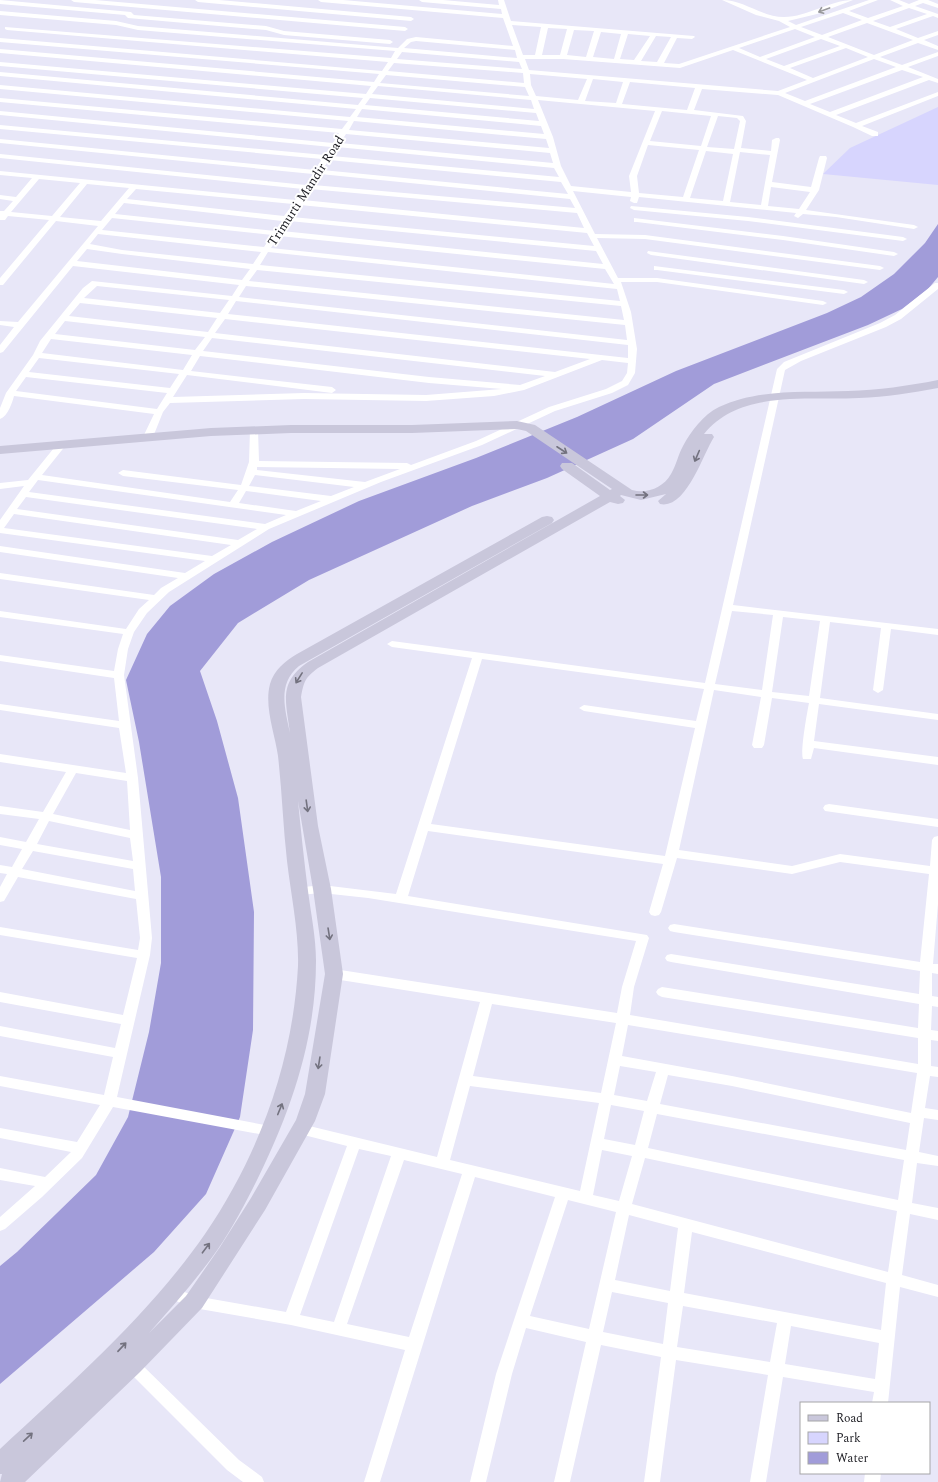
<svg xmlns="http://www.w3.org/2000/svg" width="938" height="1482" viewBox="0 0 938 1482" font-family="Spectral,serif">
	<rect width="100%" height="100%" fill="#e8e7f8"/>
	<path fill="#d7d5fe" d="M938 107V185L823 174 850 148Z"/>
	<path fill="#a19cd9" d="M938 224V277L928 289 902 309 868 325 714 384 633 439 547 478 472 506 309 580 238 623 200 671 217 721 238 798 254 912 253 1030 240 1117 206 1194 154 1252 0 1384V1266L17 1252 96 1175 128 1117 149 1032 161 963V877L139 742 126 680 147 634 170 606 214 574 272 542 359 501 476 458 577 417 676 371 827 313 861 297 894 274 925 243Z"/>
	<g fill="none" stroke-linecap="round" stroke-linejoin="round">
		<path fill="#fff" fill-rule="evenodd" d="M0 0 131 12 134 15 266 26 284 31 390 40 393 42 390 44 284 35 266 30 128 18 125 15 0 4Z
			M71 0H95L405 27 408 29 405 31 74 2Z
			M195 0H219L411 17 414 19 411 21 198 2Z
			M318 0H343L502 14 501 9 422 2 419 0H443L499 5 498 0H504L511 21 694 36 695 37 692 39 677 38 664 63 679 64 790 27 779 21 756 15 722 0C744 0 762 17 784 17 808 17 830 0 853 0L817 14 788 21 796 25 869 0H878L849 11 868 18 903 6 890 0H899L909 4 919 0H928L938 4V8L923 3 915 6 938 14V18L933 16 896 29 918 38 938 31V35L924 40 938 46V50L918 43 880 57 902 65 938 52V56L908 67 938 79V83L929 80 836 115 856 123 938 92V96L862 126 878 132V136H872L853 127 778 95 702 89 694 110 743 116 746 121 741 148 771 151 772 140 776 138H779L780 140 772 182 811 187 819 158 820 156H826L827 158 819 190 806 210 914 225 918 227 914 229 836 217 803 214 798 218 794 216 796 213 639 197 637 203H634L630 201 631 197 573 191 595 234 645 235 880 266 884 268 880 270 645 239 597 238 618 278H657L823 301 827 303 823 305 657 282H621L631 312 637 349 635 373 628 385 612 393 555 411 482 445 381 482 269 529 169 592 147 613 134 632 128 649 124 675 138 778 152 938 150 955 117 1097 270 1126 275 1127 277 1131 275 1135 270 1136 113 1107 82 1158 42 1197 5 1229 0 1231V1217L35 1186 0 1180V1168L45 1177 71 1152 0 1138V1128L77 1142 100 1105 0 1086V1076L104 1095 113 1057 0 1036V1026L115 1048 121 1024 0 1002V992L123 1015 137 958 0 935V927L138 950 140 938 136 899 18 877 4 901 0 902V887L7 874 0 873V865L12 867 22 849 0 845V837L26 842 39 819 0 814V806L43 812 66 772 0 762V754L126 773 119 728 0 710V704L119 721 114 678 0 661V655L114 671 118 649 123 634 0 617V611L126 629 139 609 149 600 0 579V573L154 595 161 588 178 578 0 552V546L185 573 205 561 0 533V520L24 486 0 489V483L28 480 58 443 61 442 66 445 42 475 230 502 238 490 123 476 118 473 123 470 241 485 249 462 250 430 254 427 258 430 259 461 407 463 411 465 476 441 549 407 606 389 622 381 627 373 628 363 602 360 524 390 494 396 426 401 304 399 170 403 163 412 153 437 148 440 143 437 154 414 14 396C12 403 8 416 0 419V408L6 393 33 355 40 341 83 288 92 281 232 296 239 285 73 266 3 352 0 353V345L14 327 0 325V321L18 322 98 226 56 221 3 285H0V278L49 220 8 216 5 220H0V211H4L13 201 0 199V195L16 197 32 178 0 175V171L295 200 303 189 0 158V154L306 185 313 174 0 143V139L315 170 322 159 0 129V125L325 155 331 147 0 115V111L333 143 339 133 0 102V98L342 129 348 121 0 89V85L350 117 356 109 0 76V72L358 105 363 98 0 66V62L366 94 371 86 0 53V49L374 82 379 74 0 42V38L382 71 388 62 7 30 5 29V27L391 58 395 51 138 30 116 25 0 15V11L116 21 138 26 398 48 407 39 416 37 513 46 503 18 321 2ZM909 8 927 14 890 27 873 21ZM843 13 862 20 822 35 801 27ZM867 23 913 40 874 55 828 37ZM512 25 541 27 535 55H523ZM548 28 567 29 560 55H542ZM795 29 815 37 760 57 739 48ZM574 30 594 31 586 57 567 55ZM601 32 621 34 614 59 593 57ZM628 34 650 36 634 60 620 59ZM656 36 671 37 657 62 641 61ZM821 39 840 46 784 66 766 59ZM416 41 515 50 517 58 404 48 411 42ZM846 48 868 57 813 78 790 68ZM733 50 807 80 778 91 529 70 525 59H563L680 68ZM402 52 519 62 522 69 397 59ZM874 59 896 67 805 101 785 93ZM394 63 523 73 524 83 388 71ZM902 70 923 77 830 112 810 104ZM530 74 587 79 578 100 536 96 531 85ZM386 75 525 87 529 96 380 83ZM593 79 623 82 616 103 585 101ZM630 82 695 88 687 110 622 104ZM378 86 531 100 534 109 372 94ZM370 98 536 113 539 121 365 105ZM538 100 655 111 629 176 631 192 571 186 561 166 553 137ZM362 109 541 126 544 134 357 117ZM662 111 711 116 701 146 650 141ZM718 116 737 118 740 121 734 149 707 147ZM354 121 546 139 549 148 349 130ZM346 134 550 153 553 163 340 143ZM648 145 699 150 683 197 639 193 637 176ZM337 147 554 168 559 177 332 156ZM706 151 733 154 723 201 690 198ZM740 152 770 155 761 205 730 202ZM329 160 561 182 568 194 322 170ZM320 174 570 199 575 208 313 185ZM39 179 80 183 52 216 11 212ZM87 184 129 188 101 221 60 217ZM771 187 810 192 799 209 768 206ZM136 189 293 204 284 216 127 199ZM310 189 577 213 584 228 303 200ZM124 203 282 221 275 231 115 214ZM300 205 587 233 594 246 292 217ZM112 218 272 235 264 247 102 230ZM289 221 596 251 603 264 282 231ZM98 234 261 252 253 264 122 250 90 244ZM279 236 605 269 614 284 271 248ZM87 249 122 254 250 269 242 280 77 261ZM268 252 617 289 620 301 260 265ZM257 270 621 306 624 320 249 281ZM97 286 229 300 220 313 84 298ZM246 286 625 325 627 340 239 297ZM236 301 628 345V358L228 314ZM80 303 217 318 208 332 69 316ZM225 319 590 359 555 372 215 333ZM65 321 205 337 195 350 55 334ZM212 338 545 376 520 385 429 377 203 351ZM51 339 192 355 183 370 42 353ZM200 356 429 383 502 389 426 395 304 393 173 397 187 375 332 393 336 390 332 387 191 371ZM39 358 179 374 170 388 29 372ZM26 377 167 393 157 409 16 391ZM257 467 400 469 365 482 257 470ZM255 475 354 487 331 496 249 486ZM38 480 286 515 265 524 29 492ZM246 491 321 501 296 511 239 503ZM26 497 257 529 238 540 17 509ZM14 514 231 545 212 556 4 528ZM76 773 127 781 130 830 53 814ZM49 821 130 838 133 861 37 844ZM33 851 133 869 135 891 22 869Z
			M631 206 748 217 903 237 907 239 903 241 748 221 634 210 630 208Z
			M634 218 783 236 894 252 898 254 894 256 783 240 637 222H634Z
			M648 251 864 280 868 282 864 284 651 255 647 253Z
			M654 266 844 290 848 292 844 294 657 270H654Z
			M935 283H938V289L901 319 886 327 801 361 785 370 733 605 938 629V635L891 629 883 690 878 693 873 690 881 628 830 622 820 698 938 714V720L819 704 814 741 938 757V765L814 748 811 759H803C800 752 807 713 809 703L772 698 764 745 762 748H754L752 745 761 697 714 690 679 850 792 866 840 854 930 866 932 840 934 837 938 836V904L933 964H938V974L932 973V996L938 997V1007L932 1006 931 1030 938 1031V1041L931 1040V1066L938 1067V1077L930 1076 925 1108 938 1110V1120L924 1118 919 1152 938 1156V1166L917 1163 912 1203 938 1208V1220L910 1214 902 1275 938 1285V1297L900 1287 888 1403H872L874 1392 783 1377 766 1482H750L768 1375 676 1360 660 1482H644L661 1357 601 1345 570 1482H554L586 1342 526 1328 512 1374 486 1482H470L496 1374 555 1197 475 1177 380 1482H364L405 1350 291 1325 194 1308 166 1297 164 1293 166 1289 171 1287 195 1296 286 1312 347 1146 296 1133 294 1129 296 1125 301 1124 437 1157 480 1002 334 979 330 977 328 974 330 971 334 969 617 1013 622 987 636 941 368 898 322 893 299 895 295 894 293 891 295 888 322 885 396 894 472 658 392 647 387 644 392 641 705 683 777 369 784 362 880 323 895 315ZM732 611 773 615 762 690 715 684ZM783 617 820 621 809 696 772 692ZM482 659 704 689 696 721 584 705 579 708 584 711 695 728 665 856 431 824ZM428 831 663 864 649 912 651 915 655 916 659 915 661 912 677 858 792 874 840 862 929 874 920 962 674 924 670 925 668 928 670 931 674 932 920 971 919 994 671 954 667 955 665 958 667 961 671 962 919 1004 918 1028 662 987 658 989 656 992 658 995 662 997 918 1038V1064L630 1015 634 987 649 938 647 935 408 896ZM492 1004 616 1023 601 1093 473 1076ZM628 1025 917 1073 911 1113 732 1076 622 1056ZM620 1066 656 1072 647 1101 614 1095ZM668 1075 732 1086 910 1123 906 1150 660 1104ZM470 1086 599 1103 580 1191 450 1160ZM611 1105 644 1111 635 1145 604 1139ZM657 1114 904 1160 898 1200 648 1148ZM359 1149 391 1156 334 1322 300 1315ZM602 1150 632 1156 619 1201 593 1195ZM645 1158 897 1211 888 1272 632 1204ZM404 1160 462 1174 409 1337 347 1324ZM568 1200 616 1212 589 1329 530 1316ZM629 1215 678 1228 670 1291 615 1280ZM692 1232 886 1283 881 1330 684 1293ZM612 1292 668 1303 663 1344 603 1332ZM683 1306 777 1323 770 1362 677 1347ZM791 1326 879 1343 875 1379 785 1364Z
			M829 804 938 819V827L825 811 823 808 825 805Z
			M132 1358 137 1360 239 1460 262 1477 264 1482H243L227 1470 127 1370 124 1365 127 1360Z
			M865 1473H881L880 1482H864Z"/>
		<path fill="#c9c7db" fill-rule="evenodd" d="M938 380V388C912 393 886 397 859 398 808 401 740 389 704 434H712L714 437C703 454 686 510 660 504L658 501 666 494 641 500 621 495 620 496 625 500 623 503 618 504 610 502 318 668C305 678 304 681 301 697L318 826 331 889 343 974 325 1094 315 1121 265 1210 202 1308 140 1372 25 1482H0L2 1474H0V1449C72 1382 148 1316 205 1234 259 1155 293 1062 298 966 299 932 291 895 287 861 283 826 282 791 278 756 275 734 264 707 270 684 274 670 285 661 297 654L542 517 547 516 552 517 554 520 552 523 299 666C277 684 285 709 290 733 286 701 278 683 308 662L600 496 562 469 560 466 562 463H572L610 490 612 489 526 431 517 429 412 433H291L211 436 0 454V446L211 428 291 425H412L517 421 535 425 632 490C647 494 663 488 671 474 676 466 678 455 683 446 691 431 703 415 719 407 759 388 806 393 848 391 878 390 908 386 938 380ZM298 801 313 889 325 974 305 1094 296 1120 251 1198 220 1247 186 1296 149 1333C173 1306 197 1279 218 1249 233 1227 245 1204 257 1180 291 1111 316 1039 316 961 316 938 311 914 308 891 304 861 301 831 298 801Z"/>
	</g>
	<defs><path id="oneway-shaft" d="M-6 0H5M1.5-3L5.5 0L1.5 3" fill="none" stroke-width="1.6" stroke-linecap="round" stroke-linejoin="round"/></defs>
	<use stroke="#99999c" href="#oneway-shaft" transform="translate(824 10) rotate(160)"/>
	<g stroke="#73727f">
		<use href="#oneway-shaft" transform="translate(562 450) rotate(33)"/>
		<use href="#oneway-shaft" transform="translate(697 456) rotate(113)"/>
		<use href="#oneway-shaft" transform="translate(642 495)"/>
		<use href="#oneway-shaft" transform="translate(299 678) rotate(122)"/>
		<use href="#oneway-shaft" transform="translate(307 806) rotate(82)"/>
		<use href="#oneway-shaft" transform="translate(329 934) rotate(81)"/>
		<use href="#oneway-shaft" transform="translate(319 1063) rotate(99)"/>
		<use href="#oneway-shaft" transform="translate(280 1109) rotate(-68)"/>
		<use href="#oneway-shaft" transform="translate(206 1248) rotate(-53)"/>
		<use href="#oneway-shaft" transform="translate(122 1347) rotate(-47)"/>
		<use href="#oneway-shaft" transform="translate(28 1437) rotate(-43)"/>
	</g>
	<g text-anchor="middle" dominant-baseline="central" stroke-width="4" stroke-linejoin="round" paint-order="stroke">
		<g font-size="13" fill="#1d1d23" stroke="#fff">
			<text transform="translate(306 191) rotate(-57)">Trimurti Mandir Road</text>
		</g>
	</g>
	<rect x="800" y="1402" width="130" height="72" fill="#ffffff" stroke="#a5a5a7"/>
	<rect x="808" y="1415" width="20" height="6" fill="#c9c7db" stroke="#a5a5a7"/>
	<text x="836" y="1422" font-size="12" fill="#1d1d23">Road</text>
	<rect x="808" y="1432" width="20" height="12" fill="#d7d5fe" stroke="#a5a5a7"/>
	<text x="836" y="1442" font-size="12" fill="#1d1d23">Park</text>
	<rect x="808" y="1452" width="20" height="12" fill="#a19cd9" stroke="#a5a5a7"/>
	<text x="836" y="1462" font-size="12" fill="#1d1d23">Water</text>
</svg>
